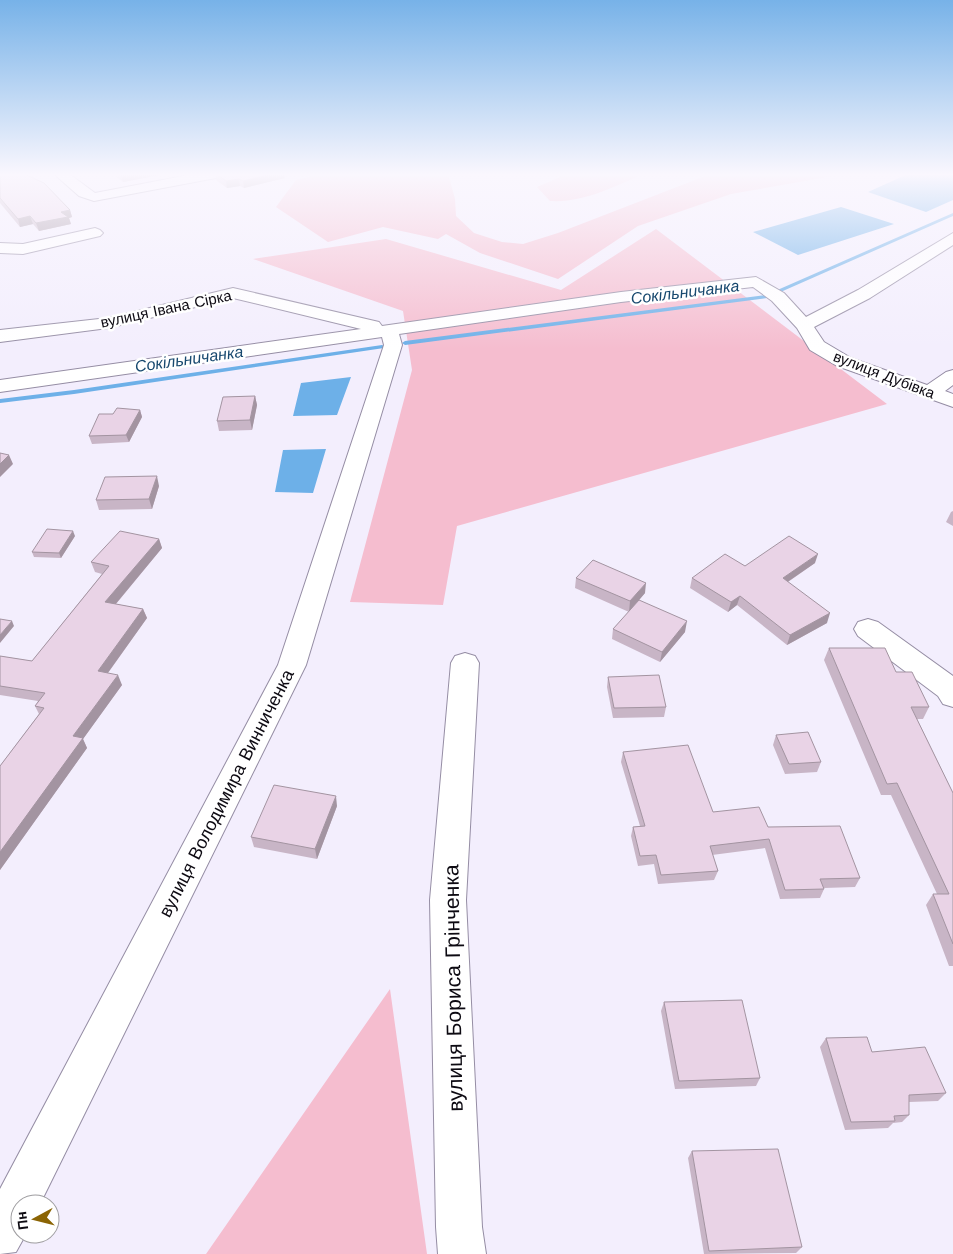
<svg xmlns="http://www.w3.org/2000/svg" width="953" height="1254" viewBox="0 0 953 1254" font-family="'Work Sans',sans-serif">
	<rect width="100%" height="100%" fill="#f3eefd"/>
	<path fill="#f5bdcf" d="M326 173H448L455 199 456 216 474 233 502 242 523 244 558 233 713 173H850L731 194 638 226 558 279 480 253 446 234 438 239 383 227 328 242 276 207 296 180Z
		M569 173H646C615 186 584 203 550 201L537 187Z
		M656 229 887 404 457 526 443 605 350 602 412 370 403 311 253 259 386 239 561 290Z
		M390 989 427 1254H206Z"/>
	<path fill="#6db0e8" d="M910 173H953V200L926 212 868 192Z
		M841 207 894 224 798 255 753 232Z
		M351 377 337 415 293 416 301 383Z
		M326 449 313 493 275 492 283 450Z"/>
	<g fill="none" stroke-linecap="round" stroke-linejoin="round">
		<path fill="#6db0e8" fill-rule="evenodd" d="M953 213V216L767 298 405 345 402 343 405 341 766 295Z
			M382 345 384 346V348L74 394 0 403V399L74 390Z"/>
		<defs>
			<path id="minor" d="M53 173H68L95 193 199 173H228L221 177 94 201 79 196Z
				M95 228 100 230 103 233 100 236 23 254 0 253V243L23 244Z
				M953 233V245L870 298 814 327 824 342 851 358 927 385 946 372 953 370V385L945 391 953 394V407L837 366 810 350 797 328 772 301 753 287 621 302 399 334 402 345 306 665 40 1204H20V1234H26L16 1252 0 1254V1189L278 665 384 345 382 337 0 392V380L361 329 233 298 108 328 0 342V330L108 318 233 288 379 322 382 326 621 292 756 277 784 293 806 317 858 290Z
				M868 619 878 622 953 676V707L943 704 938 696 858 636 854 629 858 622Z
				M465 653 475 656 479 663 466 900 482 1227 486 1254H438L436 1227 430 900 451 663 455 656Z"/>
		</defs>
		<use href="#minor" stroke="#958da4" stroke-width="2"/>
		<use href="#minor" fill="#fff" fill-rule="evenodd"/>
	</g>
	<path fill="#c8b5c6" d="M0 173H30L25 174 70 210 72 217 69 218 71 224 39 231 33 224 20 227 0 203Z
		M112 173H171L123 182Z
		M215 173H284L285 178 244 188 240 186 227 188 216 180Z
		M255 396 257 405 252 430 219 431 217 421Z
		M140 410 142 417 129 442 92 444 89 436 113 414Z
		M159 486 152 509 99 510 96 500Z
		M953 511V526L946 522 951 512Z
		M75 536 61 558 34 557 32 552Z
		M159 539 162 548 116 604 143 609 147 618 108 673 122 685 83 739 87 748 0 870V766L39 714 35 706 38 701 0 695V656L32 661 102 574 95 572 91 562Z
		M815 563 788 582 827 623 787 645 737 605 728 612 690 588 692 578 745 566Z
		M576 578 645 593 631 609 685 632 660 662 612 639 613 629 629 612 575 588Z
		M829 648 896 672 929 707 923 719H917L953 793V966H949L926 905 933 894H937L891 795H881L824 660Z
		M608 677 666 707 664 717 613 718 607 687Z
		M776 735 821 762 817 772 785 774 773 745Z
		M623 752 713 812 768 827 860 878 855 887 824 888V889L820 898 780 899 765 848 712 855 718 871 714 880 658 884 654 864 638 866 631 836 633 827 640 826 621 762Z
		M337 806 317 859 254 847 251 837Z
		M664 1002 760 1078 756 1086 675 1089 661 1011Z
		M826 1038 872 1052 946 1093 938 1101 909 1102V1115L902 1122 893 1123 888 1128 845 1130 820 1047Z
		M692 1151 802 1247 796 1253 704 1254 688 1158Z"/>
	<path fill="#a394a1" d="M133 173H171L123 182 121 175Z
		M275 173H284L285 178 244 188 243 181Z
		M239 179 240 186 227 188 226 181Z
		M70 210 72 217 69 218 71 224 39 231 36 223 61 212Z
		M30 216 33 224 20 227 18 219Z
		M255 396 257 405 252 430 250 420Z
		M140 410 142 417 129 442 126 435Z
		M9 455 13 464 0 477V464Z
		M157 476 159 486 152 509 149 499Z
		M73 531 75 536 61 558 59 553Z
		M159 539 162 548 109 612 105 602Z
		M818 554 815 563 780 587 783 578Z
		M646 583 645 593 629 612 630 601Z
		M740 596 737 605 728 612 731 602Z
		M143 609 147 618 102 681 98 671Z
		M830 613 827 623 787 645 790 635Z
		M12 621 14 626 0 643V635Z
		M687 621 685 632 660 662 662 652Z
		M118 675 122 685 83 739 87 748 0 870V852L73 736Z
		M336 796 337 806 317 859 315 849Z"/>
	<path fill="#e9d3e6" stroke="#a394a1" d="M0 173H22L44 183 70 210 61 212 68 217 36 223 30 216 18 219 0 198Z
		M118 173H133L121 175Z
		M215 173H275L243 181 239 179 226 181Z
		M255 396 250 420 217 421 223 397Z
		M117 408 140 410 126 435 89 436 99 414H113Z
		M0 453 9 455 0 464Z
		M157 476 149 499 96 500 105 477Z
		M47 529 73 531 59 553 32 552Z
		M120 531 159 539 105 602 143 609 98 671 118 675 73 736 83 738 0 852V766L44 708 35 706 45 693 0 686V656L32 661 109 566 91 562Z
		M789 536 818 554 783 578 830 613 790 635 740 596 731 602 692 578 725 554 745 566Z
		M593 560 646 583 630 601 576 578Z
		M639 600 687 621 662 652 613 629Z
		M0 619 12 621 0 635Z
		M829 648H885L896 672H912L929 707H911L953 793V944L933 894H949L897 783 887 784Z
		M659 675 666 707 614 708 608 677Z
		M808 732 821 762 789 764 776 735Z
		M688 745 713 812 759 807 768 827 840 826 860 878 820 879 824 889 785 890 769 839 710 846 718 871 661 875 656 855 640 856 633 827 645 826 623 752Z
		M274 785 336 796 315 849 251 837Z
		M742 1000 760 1078 679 1081 664 1002Z
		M867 1037 872 1052 925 1047 946 1093 909 1095V1115L894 1116 895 1121 851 1122 826 1038Z
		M778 1149 802 1247 709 1251 692 1151Z"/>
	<linearGradient id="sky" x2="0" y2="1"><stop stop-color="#77b2e8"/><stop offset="0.5" stop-color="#faf7fe"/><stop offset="1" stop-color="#faf7fe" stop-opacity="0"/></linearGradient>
	<rect width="953" height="349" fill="url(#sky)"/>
	<g text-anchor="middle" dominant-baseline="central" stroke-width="5" stroke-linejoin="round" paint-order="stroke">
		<g font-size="15" fill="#0d0a12" stroke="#fff">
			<text transform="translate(166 309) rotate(-12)">вулиця Івана Сірка</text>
			<text transform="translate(884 375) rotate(21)">вулиця Дубівка</text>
		</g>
		<g font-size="16" font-style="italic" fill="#18496f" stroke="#fff">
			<text transform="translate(685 292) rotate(-7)">Сокільничанка</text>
			<text transform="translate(189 359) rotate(-8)">Сокільничанка</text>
		</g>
		<g font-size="18" fill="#0d0a12" stroke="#fff">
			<text transform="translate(226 793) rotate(-63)">вулиця Володимира Винниченка</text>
		</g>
		<g font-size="21" fill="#0d0a12" stroke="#fff">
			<text transform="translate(453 988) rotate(-91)">вулиця Бориса Грінченка</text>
		</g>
	</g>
	<g transform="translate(35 1219) rotate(263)"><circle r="24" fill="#ffffff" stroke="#9e9da0"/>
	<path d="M0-4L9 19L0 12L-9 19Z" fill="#8b6404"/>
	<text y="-8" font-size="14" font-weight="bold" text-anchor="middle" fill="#0d0a12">Пн</text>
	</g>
</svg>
